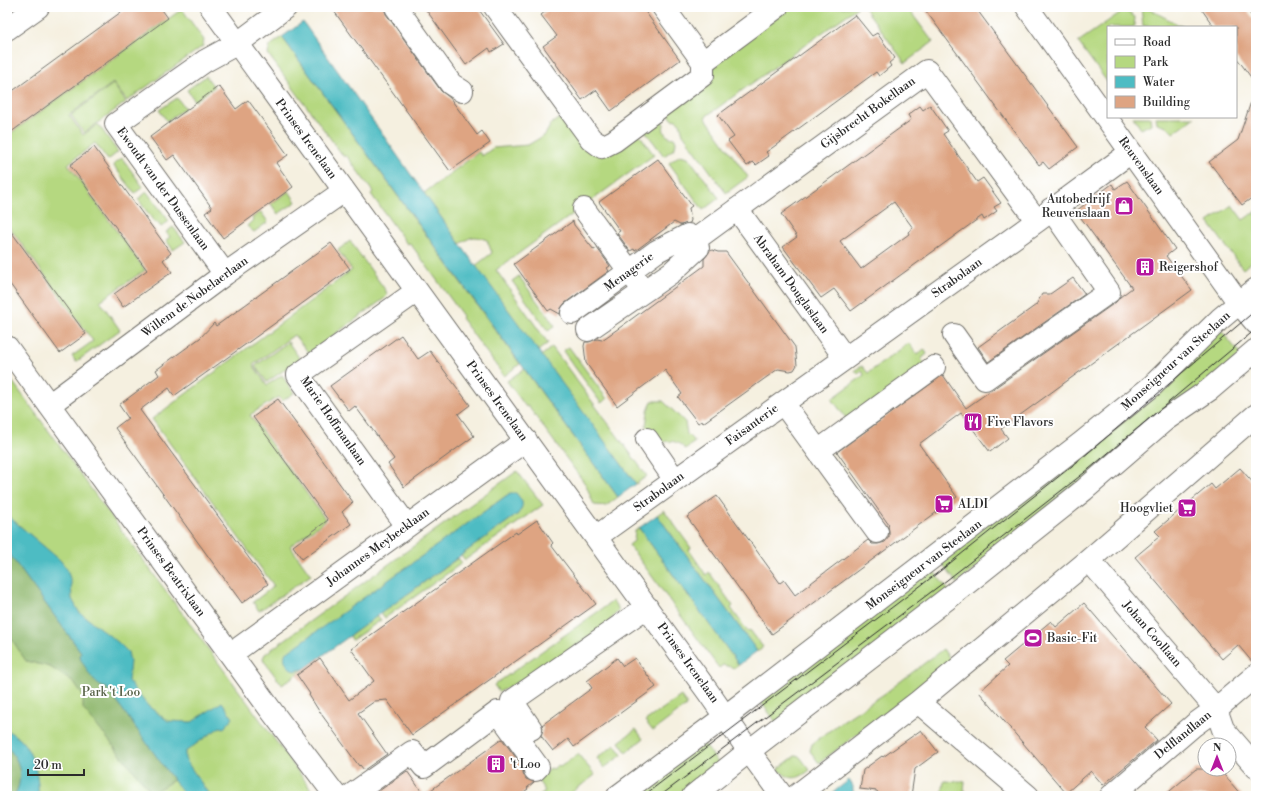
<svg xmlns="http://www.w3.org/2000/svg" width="1263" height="803" viewBox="0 0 1263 803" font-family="'Libre Bodoni',serif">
	<rect width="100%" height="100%" fill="#fff"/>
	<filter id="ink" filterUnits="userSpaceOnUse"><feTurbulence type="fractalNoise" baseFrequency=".025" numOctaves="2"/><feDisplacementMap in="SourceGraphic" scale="8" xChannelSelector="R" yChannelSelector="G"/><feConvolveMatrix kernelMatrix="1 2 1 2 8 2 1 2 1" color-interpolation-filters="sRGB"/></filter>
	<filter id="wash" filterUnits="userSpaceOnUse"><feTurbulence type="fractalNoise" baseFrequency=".012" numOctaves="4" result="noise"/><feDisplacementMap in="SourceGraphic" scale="16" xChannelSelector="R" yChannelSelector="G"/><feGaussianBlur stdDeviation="0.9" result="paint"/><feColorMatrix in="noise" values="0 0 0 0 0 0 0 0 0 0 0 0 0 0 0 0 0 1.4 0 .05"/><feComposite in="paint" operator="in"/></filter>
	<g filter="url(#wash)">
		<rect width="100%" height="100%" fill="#f5f0e0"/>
		<path fill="#b5d880" stroke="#708256" d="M784 7H858L705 117 748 177 726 193 683 134 680 123 676 120 672 119 666 110 713 74 714 63Z
			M864 7H907L933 42 905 63Z
			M1141 7H1145L1183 27 1143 26Z
			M182 9 204 40 203 46 127 101 113 83 69 115 83 135 98 124 118 152 108 160 95 143 68 164 145 270 100 301 120 330 76 362 72 356 93 341 7 224V136Z
			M1124 10 1135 17 1134 27H1108V83L1078 42Z
			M282 37 520 364 504 376 461 318 463 316 410 243 407 244 371 194 373 192 346 155 344 157 268 54 270 46Z
			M206 76 214 87 195 101 187 90Z
			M113 84 126 102 84 133 71 115Z
			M177 98 185 108 167 121 159 110Z
			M658 116 664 124C662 133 666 137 674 138L676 141 675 148 664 156 642 127Z
			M1133 117H1150L1151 124 1141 129Z
			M1156 117H1195L1173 133 1166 126 1157 123Z
			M558 119 566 120 588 150 637 131 654 155 496 270 548 343 538 351 475 266 492 253 487 240C473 235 472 236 460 244L424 193 479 152 482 156 493 148 528 145 545 135 551 124Z
			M680 155 688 157 719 198 703 210 669 163Z
			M122 158 143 187 135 193 113 165Z
			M289 191 296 202 278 214 271 204Z
			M147 192 169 221 161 227 157 222 155 223 138 199Z
			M1232 205 1243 220 1256 211V258L1243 269 1208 222Z
			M261 212 268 222 254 232 247 226 253 220 252 218Z
			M173 227 185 242 173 250 166 240 170 237 166 232Z
			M350 241 386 291 387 295 385 298 309 353 294 335 253 365 267 385 282 375 294 393 282 401 278 397 250 415 326 520 290 546 311 575 259 611 253 602 274 586 152 419 352 270 338 250Z
			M519 276 555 326 548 331 512 281Z
			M1219 328 1241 355 957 583 940 561Z
			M288 342 300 359 267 382 255 366Z
			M909 343 917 355 924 349 927 354 921 359 926 366 848 421 832 399 864 375 862 371 858 374 855 370 862 366 868 373Z
			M552 347 647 476 636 484 541 356Z
			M569 347 607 399 601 403 563 351Z
			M524 369 618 497 606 506 594 505 586 485 528 406 526 407 507 381Z
			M7 374 316 796H7Z
			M652 401H663L685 422 687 434 695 442 685 449C676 439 670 441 657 443L646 426 648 411Z
			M517 471 543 505 465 560 461 555 518 514 510 493 286 654 294 671 304 669 282 685 264 661 263 658 265 654Z
			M664 510 691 548 689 550 706 575 709 572 733 606 731 608 748 632 750 630 763 647 757 651 657 515Z
			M639 528 739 665 735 668 723 665 719 668 629 545 634 541 635 531Z
			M458 558 462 563 385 618 381 613Z
			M931 568 949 591 776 722 757 697Z
			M613 601 619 610 608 623 546 667 499 692 494 685Z
			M377 615 381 620 352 640 350 636Z
			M943 649 952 662 819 763 810 751 812 744 841 722 884 694Z
			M681 696 686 703V706L653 731 645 721Z
			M636 729 643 739 626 752 619 742Z
			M701 740 719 764 683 796H627Z
			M615 745 622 755 604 768 597 758Z
			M578 754 595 775 567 796H538L545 791 537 779 551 768 553 769 558 765 560 767Z
			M795 756 800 757 810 770C797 780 790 781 778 769Z
			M944 781 965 782 964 791H966V796H942Z"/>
		<path fill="#90b86e" stroke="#5e724c" d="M7 551 81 652 80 658 107 688 174 780 152 793 83 709V696L74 683 50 667 26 661 7 632Z
			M7 747C21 760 24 780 14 796H7Z"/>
		<path fill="#4dbcc3" stroke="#3c7477" d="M303 22 460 244 636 484 618 497 282 37Z
			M510 493H516C523 502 525 504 518 514L304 669 294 671C288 667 283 662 285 654Z
			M7 515 60 560 67 569 71 582 72 599 79 612 119 643 128 652 130 661 128 681 148 706 168 721 192 722 222 702 233 718 224 728 220 727 185 752V759L210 796H185L107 688C93 686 87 669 80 658L81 652 7 551Z
			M657 515 757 651 739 665 639 528Z
			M7 730C11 733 16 736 20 739 33 752 40 779 38 796H14C24 780 21 760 7 747Z
			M849 780 853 786V792L859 796H833L831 794Z"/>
		<g id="blocks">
			<path fill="#dea482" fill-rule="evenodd" d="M128 7H160L168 18 7 135V95Z
				M331 7H384L386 14 441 91 450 98 477 135 482 131 490 143 450 171Z
				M424 7H477L504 44 491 52 489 48 466 65Z
				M551 7H642L680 60 611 111 596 90 582 100 543 46 557 36 541 15Z
				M923 7H975L1078 147 1049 169 1043 162 1039 165Z
				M1200 7H1245L1256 22V84L1236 57V27H1214Z
				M855 15 872 36 877 33 895 58 889 63 891 66 879 76 876 72 772 148 766 152 769 156 756 165 753 162 747 166 728 141 734 137 718 115Z
				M219 86 236 109 248 100 273 134 288 155 276 163 293 187 223 238 205 213 212 208 174 155 167 160 150 137Z
				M1253 96H1256V195L1242 205 1209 162 1238 140Z
				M930 105 948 131 943 134 977 182 983 178 1001 203 994 207 997 211 984 220 982 216 851 311 834 289 821 298 783 247 797 237 781 214 911 120 908 115 920 106 923 110ZM894 202 913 228 908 232 909 234 861 269 840 241Z
				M94 147 171 253 163 260 172 272 123 307 114 294 147 270 70 165Z
				M658 159 692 206 689 208 691 220 690 223 680 225 674 222 635 251 634 249 630 251 617 233 620 231 599 202Z
				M1127 181 1175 249 1166 256 1192 290 1001 429 1008 438 990 452 961 413 919 444 957 497 772 634 687 517 717 496 780 583 784 580 795 595 868 540 872 544H878L885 542 889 537V531L888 526 889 525 837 452 943 375 966 408 1116 302 1120 297 1132 288 1076 211 1112 184 1115 189Z
				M573 221 574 225 594 250 597 248 610 266 607 268 609 271 565 303 561 308 560 314 551 309 548 311 514 264Z
				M7 226 86 334 60 353 7 280Z
				M331 243 350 269 174 396 169 388 140 410 268 584 242 603 115 428 128 418 119 405 159 375 156 370 200 338 214 323 216 326Z
				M710 251 712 250 718 252H726L795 347 797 365 794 370 790 371 778 369 703 423 702 421 698 423 678 397 682 394 665 370 617 406 586 363 584 346 585 342H589L597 339 602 340 622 326 704 266V259Z
				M1073 278 1085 294 988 362 978 347 1036 305 1042 294H1050Z
				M401 335 418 359 430 351 449 377 470 405 458 414 474 436 404 487 388 464 394 459 355 406 349 411 330 386Z
				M278 399 353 502 342 512 351 524 302 559 293 546 328 520 253 417Z
				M1240 468 1256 486V663H1253L1238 645 1222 659 1135 557 1160 536 1155 531 1211 484 1215 489Z
				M537 520 553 543 551 545 596 604 412 735 387 700 375 701 358 713 387 754 364 770 360 765 359 766 319 711 309 695 310 694 297 675 320 658 349 700 374 681 351 649 516 532 517 534Z
				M1084 603 1171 704 1145 727 1157 740 1103 785 1091 771 1066 793 979 692 1008 666 1003 661 1051 621 1056 627Z
				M617 658 623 666 635 658 656 687 574 747 568 739 553 751 541 736 543 728 542 725 592 688 587 681Z
				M921 730 938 752 915 769 911 796H880L877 791 860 789 863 770 882 756 883 757Z
				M502 739 523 767V773L526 779 534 782 527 788 528 789 518 796H383L379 791 407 771 424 795Z
				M1196 769H1219L1242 796H1164Z"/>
		</g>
	</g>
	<g filter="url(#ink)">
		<use href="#blocks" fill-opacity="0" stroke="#72706a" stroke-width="1"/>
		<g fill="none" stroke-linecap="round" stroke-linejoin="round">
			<defs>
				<path id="minor" d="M211 7 708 692 749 751 782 796
					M396 7 451 84 462 91
					M495 7 591 139 602 147 614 141 703 75V62
					M663 7 703 62
					M1027 7 1239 303 1256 323
					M7 29 38 7
					M703 62 777 7
					M584 209 638 283
					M737 209 845 358
					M692 242 927 71 1037 221
					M225 274 116 124 205 61 238 43 286 7
					M572 313 657 251 688 235
					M588 330 672 272 698 248
					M954 335 985 379 1109 292 1051 209
					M7 347 273 713 336 796
					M783 403 877 532
					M49 405 225 274 344 191
					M647 439 675 480
					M818 451 934 367
					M407 526 298 375 417 291
					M596 537 1037 221 1131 152
					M1089 560 1216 709 1223 729 1256 767
					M231 654 526 440
					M918 702 1028 796
					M531 729 512 701 647 607
					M350 796 412 752 424 767 498 712 538 767 535 770
					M796 796 918 702 1089 560 1256 415
					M1111 796 1194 725 1216 709 1256 675"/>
				<path id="major" d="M618 796 726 716 1080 444 1153 385 1220 319 1256 289
					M693 796 749 751 956 592 1084 490 1165 420 1209 390 1256 350"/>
			</defs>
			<use href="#minor" stroke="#72706a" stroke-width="24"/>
			<use href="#major" stroke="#72706a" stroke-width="24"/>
			<use href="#minor" stroke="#fff" stroke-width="22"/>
			<use href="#major" stroke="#fff" stroke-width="22"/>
			<path stroke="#2b2b2b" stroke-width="1" d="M643 796 940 571 1082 458 1256 310
				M660 796 947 580 1089 469 1256 329"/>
		</g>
	</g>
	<defs>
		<symbol id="shop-square" viewBox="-11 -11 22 22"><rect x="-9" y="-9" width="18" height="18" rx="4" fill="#b5179e" stroke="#fff"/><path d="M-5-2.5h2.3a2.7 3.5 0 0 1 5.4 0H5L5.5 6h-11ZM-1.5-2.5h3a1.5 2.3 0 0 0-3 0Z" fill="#fff"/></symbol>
		<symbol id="building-square" viewBox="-11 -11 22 22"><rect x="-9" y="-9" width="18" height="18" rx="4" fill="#b5179e" stroke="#fff"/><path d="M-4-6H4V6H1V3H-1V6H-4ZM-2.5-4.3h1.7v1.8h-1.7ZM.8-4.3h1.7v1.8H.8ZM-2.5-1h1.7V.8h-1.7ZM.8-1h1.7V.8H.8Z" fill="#fff"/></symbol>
		<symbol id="restaurant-square" viewBox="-11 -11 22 22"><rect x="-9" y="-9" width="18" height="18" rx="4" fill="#b5179e" stroke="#fff"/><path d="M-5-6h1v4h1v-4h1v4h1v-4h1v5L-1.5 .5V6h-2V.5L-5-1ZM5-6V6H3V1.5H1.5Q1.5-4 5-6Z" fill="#fff"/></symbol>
		<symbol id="supermarket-square" viewBox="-11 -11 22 22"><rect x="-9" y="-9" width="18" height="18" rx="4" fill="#b5179e" stroke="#fff"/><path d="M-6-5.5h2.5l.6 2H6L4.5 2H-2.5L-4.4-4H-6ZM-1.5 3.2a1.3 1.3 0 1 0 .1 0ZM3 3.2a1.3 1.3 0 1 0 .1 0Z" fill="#fff"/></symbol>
		<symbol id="stadium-square" viewBox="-11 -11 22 22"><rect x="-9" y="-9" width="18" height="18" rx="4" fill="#b5179e" stroke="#fff"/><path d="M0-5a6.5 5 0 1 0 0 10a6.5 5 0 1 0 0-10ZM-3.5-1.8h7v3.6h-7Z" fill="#fff"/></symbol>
	</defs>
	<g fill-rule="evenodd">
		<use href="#shop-square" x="1113" y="195" width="22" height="22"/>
		<use href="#building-square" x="1134" y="256" width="22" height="22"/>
		<use href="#restaurant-square" x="962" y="411" width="22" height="22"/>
		<use href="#supermarket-square" x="933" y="493" width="22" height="22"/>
		<use href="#supermarket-square" x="1176" y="497" width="22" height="22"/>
		<use href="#stadium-square" x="1022" y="627" width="22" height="22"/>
		<use href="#building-square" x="485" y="753" width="22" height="22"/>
	</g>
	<g text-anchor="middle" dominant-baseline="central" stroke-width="4" stroke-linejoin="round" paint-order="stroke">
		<g font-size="12" fill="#2b2b2b" stroke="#fff">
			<text transform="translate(868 113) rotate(-36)">Gijsbrecht Bokellaan</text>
			<text transform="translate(306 139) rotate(54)">Prinses Irenelaan</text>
			<text transform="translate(1141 166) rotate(54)">Reuvenslaan</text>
			<text transform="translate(163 189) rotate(54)">Ewoudt van der Dussenlaan</text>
			<text transform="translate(629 272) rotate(-36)">Menagerie</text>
			<text transform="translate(957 278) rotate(-36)">Strabolaan</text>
			<text transform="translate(791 284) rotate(54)">Abraham Douglaslaan</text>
			<text transform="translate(195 297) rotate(-36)">Willem de Nobelaerlaan</text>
			<text transform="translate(1176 361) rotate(-42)">Monseigneur van Steelaan</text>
			<text transform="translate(497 401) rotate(54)">Prinses Irenelaan</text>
			<text transform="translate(333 421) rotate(55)">Marie Hoffmanlaan</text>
			<text transform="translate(752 425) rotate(-36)">Faisanterie</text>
			<text transform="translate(659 492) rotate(-36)">Strabolaan</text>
			<text transform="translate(378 547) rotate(-36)">Johannes Meybeeklaan</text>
			<text transform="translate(924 565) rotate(-37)">Monseigneur van Steelaan</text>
			<text transform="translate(171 572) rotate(54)">Prinses Beatrixlaan</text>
			<text transform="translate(1152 634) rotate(49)">Johan Coollaan</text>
			<text transform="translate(688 663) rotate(54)">Prinses Irenelaan</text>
			<text transform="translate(1183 735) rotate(-39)">Delflandlaan</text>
		</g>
		<g font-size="12" fill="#2b2b2b" stroke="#fff" text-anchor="start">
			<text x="1110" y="199" text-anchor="end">Autobedrijf<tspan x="1110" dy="14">Reuvenslaan</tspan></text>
			<text x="1159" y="267">Reigershof</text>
			<text x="987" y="422">Five Flavors</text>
			<text x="958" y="504">ALDI</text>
			<text x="1173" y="508" text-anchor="end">Hoogvliet</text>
			<text x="1047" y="638">Basic-Fit</text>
			<text x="510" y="764">'t Loo</text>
		</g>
		<g font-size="12" fill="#545f44" stroke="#fff">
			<text x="111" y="692">Park 't Loo</text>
		</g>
	</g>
	<rect width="1263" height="803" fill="none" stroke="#fff" stroke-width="24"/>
	<rect x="1107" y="26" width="130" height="92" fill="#ffffff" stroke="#aaaaaa"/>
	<rect x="1115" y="39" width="20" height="6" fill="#ffffff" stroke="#aaaaaa"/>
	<text x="1143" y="46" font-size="12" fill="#2b2b2b">Road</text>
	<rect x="1115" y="56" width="20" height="12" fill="#b5d880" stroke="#aaaaaa"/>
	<text x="1143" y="66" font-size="12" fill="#2b2b2b">Park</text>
	<rect x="1115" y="76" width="20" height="12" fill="#4dbcc3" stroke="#aaaaaa"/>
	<text x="1143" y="86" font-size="12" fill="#2b2b2b">Water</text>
	<rect x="1115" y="96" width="20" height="12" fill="#dea482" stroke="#aaaaaa"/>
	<text x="1143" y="106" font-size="12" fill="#2b2b2b">Building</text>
	<g transform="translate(1217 757)"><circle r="19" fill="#ffffff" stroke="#aaaaaa"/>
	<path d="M0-3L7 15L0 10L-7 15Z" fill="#b5179e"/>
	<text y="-6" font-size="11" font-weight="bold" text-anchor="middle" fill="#2b2b2b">N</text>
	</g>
	<path d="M28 769v6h56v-6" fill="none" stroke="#2b2b2b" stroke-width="2"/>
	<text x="34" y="769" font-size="12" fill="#2b2b2b" stroke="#ffffff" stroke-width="3" paint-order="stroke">20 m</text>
</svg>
